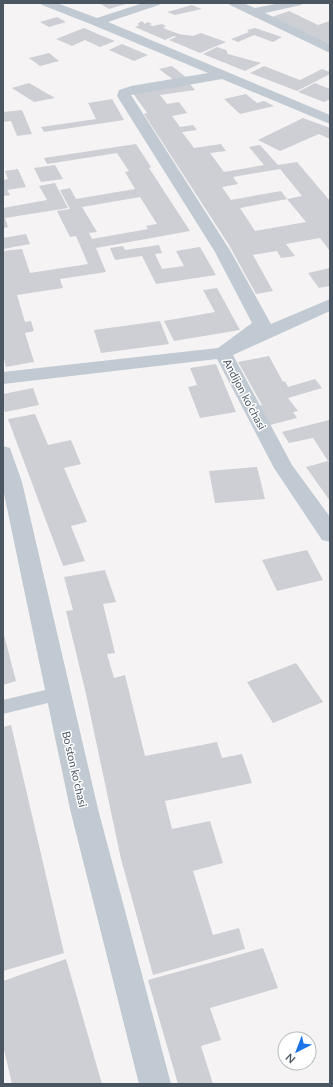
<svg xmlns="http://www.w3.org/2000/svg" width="333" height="1087" viewBox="0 0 333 1087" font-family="Lato,sans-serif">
	<rect width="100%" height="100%" fill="#f5f3f3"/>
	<path fill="#cdcfd5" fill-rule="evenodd" d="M99 3H129L109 9Z
		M192 5 202 9 175 15 167 12Z
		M289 11 318 25 330 21V44L272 17Z
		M57 17 66 22 49 27 40 22Z
		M142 21 145 24 148 22 152 24 149 25 153 26 162 24 166 26 163 28 179 34 193 36 201 33 226 42 200 53 169 40 176 37 174 36 165 40 135 27 140 25 137 24Z
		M84 28 100 35 115 41 100 47 85 40 72 46 56 39Z
		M255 28 282 37 273 42 254 35 238 42 231 39 249 32 247 30Z
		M122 44 148 55 134 61 109 50Z
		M217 47 226 50 228 54 261 63 245 71 203 54Z
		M49 53 59 61 40 66 29 58Z
		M172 66 187 78 175 81 159 69Z
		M264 66 300 80 322 69 330 72V74L297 91 250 73Z
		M29 83 55 98 34 102 12 88Z
		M189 83 195 90 160 95 167 104 179 102 187 113 172 116 180 127 193 125 197 130 182 132 194 148 221 144 226 151 210 153 224 172 264 165 249 147 260 145 278 165 297 162 330 201V251L320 238 286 244 295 256 281 258 277 251 253 255 273 291 256 294 229 245 144 114 147 113 132 92ZM280 169 302 196 287 199 281 191 231 200 222 187 238 184 233 177ZM287 199 306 222 255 231 240 208Z
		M315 83 330 89V99L324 102 298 92Z
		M246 94 257 103 264 101 274 106 240 114 224 99Z
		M112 99 124 120 44 132 41 127 96 119 88 103Z
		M22 110 32 134 17 136 11 121 3 122V112Z
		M303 118 330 128V139L319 134 280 151 258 140Z
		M136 144 151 167 149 168 190 231 96 248 106 272 60 279 63 288 17 295 25 322 31 321 34 331 25 333 34 362 6 367 3 355V251L22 249 30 273 88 264 76 236 70 237 57 211 70 209 60 190 70 188 76 199 135 189 125 172 129 171 117 153 47 164 44 158ZM140 197 157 224 146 226 148 229 92 239 89 233 97 232 82 207Z
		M55 165 63 179 41 182 34 168Z
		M18 169 26 187 7 190 10 195 3 196V180L8 179 5 171Z
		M55 183 68 208 5 218 8 227 3 228V208L47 200 39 186Z
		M26 234 30 244 3 249V238Z
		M159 245 162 253 155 254 162 269 184 266 176 251 200 247 216 275 156 284 142 256 115 260 110 248 123 246 125 250Z
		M330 268V286L319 288 308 273Z
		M217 288 240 330 174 341 164 321 215 312 203 290Z
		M160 321 169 344 101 353 94 330Z
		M269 356 283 382 285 381 288 387 315 379 322 388 288 398 298 411 293 412 297 418 270 425 256 406 262 405 238 362Z
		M216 364 236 412 200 418 188 387 197 385 190 368Z
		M33 388 39 405 5 412 3 406V394Z
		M35 414 48 445 71 440 81 464 64 468 87 522 71 526 85 561 63 566 8 419Z
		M329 420 330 460 328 461 313 438 289 443 282 432Z
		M328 461 330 463V501L306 467Z
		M257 467 265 499 215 503 209 471Z
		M307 550 323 580 277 591 262 560Z
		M105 570 116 602 103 604 115 653 107 654 114 678 125 675 145 756 217 742 222 758 242 754 252 783 165 801 172 829 210 821 223 863 193 871 213 935 239 928 245 949 153 975 121 859 86 694 66 611 73 610 64 577Z
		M3 631 16 681 3 685Z
		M296 663 323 702 273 723 247 682Z
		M11 725 64 953 3 971V727Z
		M263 948 278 988 210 1008 221 1040 201 1046 213 1084H178L148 980Z
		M66 959 102 1084H12L3 1045V981Z"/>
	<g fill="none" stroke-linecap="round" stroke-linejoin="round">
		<path fill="#c1cad2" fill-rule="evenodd" d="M58 687 64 689 66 694 64 699 3 714V700Z"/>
		<path fill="#c1cad2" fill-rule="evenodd" d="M40 3H57L97 18 143 3H161L159 5 108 22 330 115V124L222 79 131 95 231 252 271 324 330 299V311L233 355 292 465 330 517V542L322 540 274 468 217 359 3 384V372L218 348 252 323 215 252 117 96 119 90 131 86 208 73 93 25 42 5Z
			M228 3H243L255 8 280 3H303L301 5 265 13 330 44V53L230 5Z
			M3 446 10 448 22 482 98 809 171 1084H139L70 809 3 489Z"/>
	</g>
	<g text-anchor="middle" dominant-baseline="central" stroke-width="3" stroke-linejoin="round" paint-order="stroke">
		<g font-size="11" fill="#4a5661" stroke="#fff">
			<text transform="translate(245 394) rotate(62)">Andijon koʻchasi</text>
			<text transform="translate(75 769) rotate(77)">Boʻston koʻchasi</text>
		</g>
	</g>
	<rect width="333" height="1087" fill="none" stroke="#4a5661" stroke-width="8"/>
	<g transform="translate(297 1051) rotate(222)"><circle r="19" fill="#ffffff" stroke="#b7bbc0"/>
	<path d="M0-3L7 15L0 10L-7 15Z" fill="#1a73e8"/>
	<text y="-6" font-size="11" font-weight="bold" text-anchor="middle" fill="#4a5661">N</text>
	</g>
</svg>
